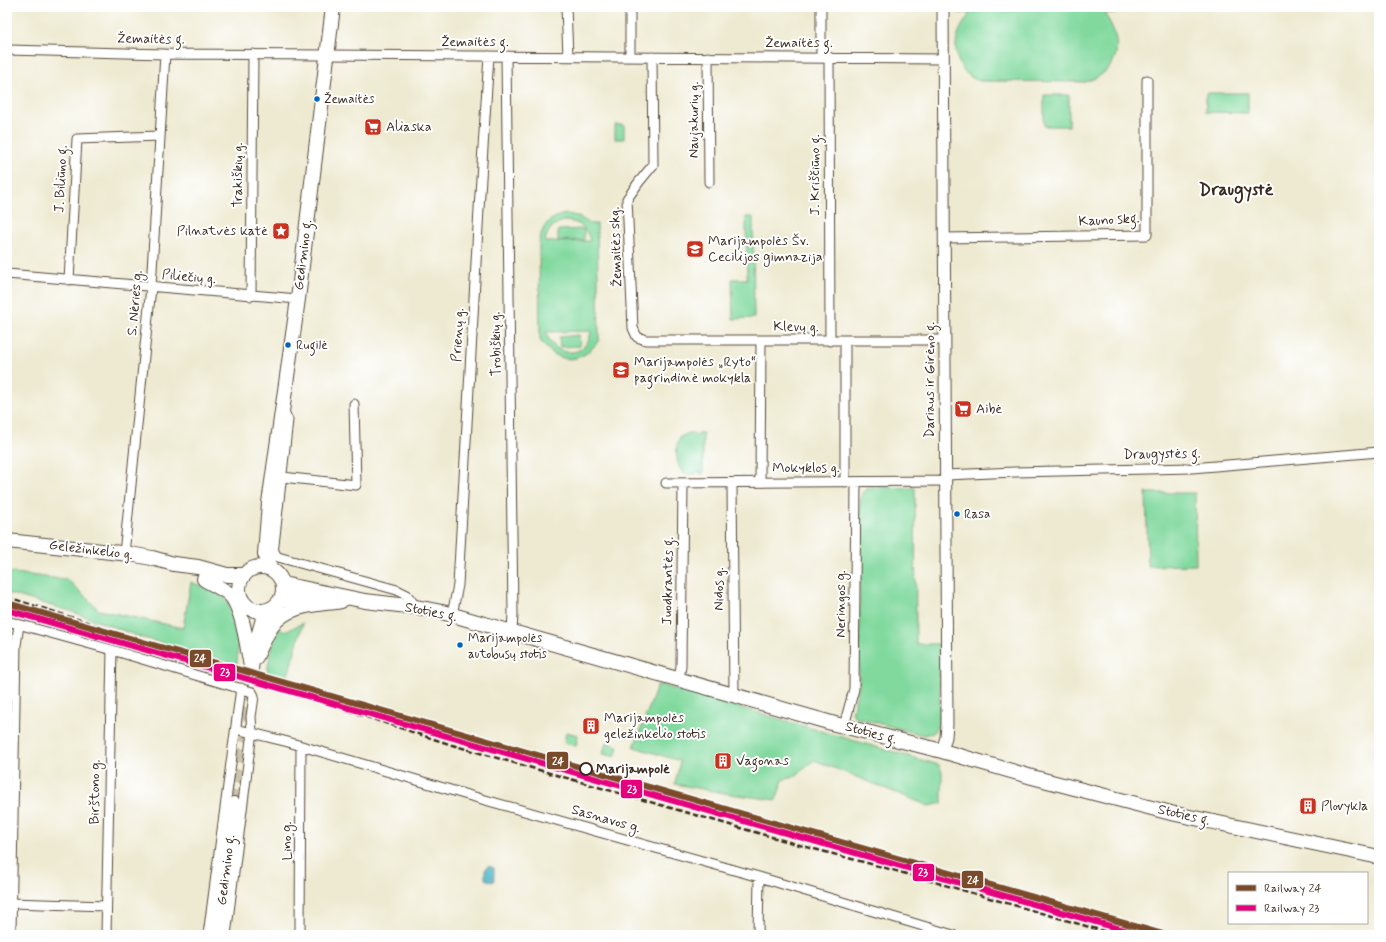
<svg xmlns="http://www.w3.org/2000/svg" width="1386" height="942" viewBox="0 0 1386 942" font-family="Mynerve,sans-serif">
	<rect width="100%" height="100%" fill="#fff"/>
	<filter id="ink" filterUnits="userSpaceOnUse"><feTurbulence type="fractalNoise" baseFrequency=".025" numOctaves="2"/><feDisplacementMap in="SourceGraphic" scale="8" xChannelSelector="R" yChannelSelector="G"/><feConvolveMatrix kernelMatrix="1 2 1 2 8 2 1 2 1" color-interpolation-filters="sRGB"/></filter>
	<filter id="wash" filterUnits="userSpaceOnUse"><feTurbulence type="fractalNoise" baseFrequency=".012" numOctaves="4" result="noise"/><feDisplacementMap in="SourceGraphic" scale="16" xChannelSelector="R" yChannelSelector="G"/><feGaussianBlur stdDeviation="0.9" result="paint"/><feColorMatrix in="noise" values="0 0 0 0 0 0 0 0 0 0 0 0 0 0 0 0 0 1.4 0 .05"/><feComposite in="paint" operator="in"/></filter>
	<g filter="url(#wash)">
		<rect width="100%" height="100%" fill="#eeead1"/>
		<path fill="#81d99e" stroke="#5e825e" fill-rule="evenodd" d="M958 7H1116V13H1104C1124 41 1122 71 1085 82L980 81C959 75 951 53 959 32 961 26 966 20 970 13H958Z
			M1206 93H1248V113L1206 112Z
			M1044 95H1069V126H1044Z
			M615 125H624V139H615Z
			M566 214C576 215 582 218 590 224H597L599 340C582 365 557 365 540 340L539 244C541 227 549 217 566 214ZM564 221C578 221 587 227 590 241L545 242C547 230 553 224 564 221ZM591 331C588 359 553 359 546 332Z
			M746 217H753L754 318 733 319 732 279H747Z
			M584 229V240L558 241V230Z
			M579 335 580 346 560 347 559 337Z
			M688 433H693L699 436V433H703V474H700V471C677 486 672 451 680 437Z
			M868 487 915 488 916 644H939L940 716 938 726 933 733 923 735 855 717 852 713 859 685 860 503 862 493Z
			M1146 493H1195L1196 565 1148 566Z
			M7 572 68 580 99 610 183 628 191 582 223 595 236 618 239 632 237 665 140 637 70 611 7 593Z
			M303 623 287 679 267 674C269 657 272 642 280 628L284 632Z
			M7 624 12 626 13 628 10 731 9 736 7 739Z
			M658 684 939 765 942 772V803L929 806 814 760 794 777 783 780 776 800 729 794 675 784 680 761 634 747Z
			M566 732 578 735 576 746 564 743Z
			M606 743 618 746 615 757 603 754Z"/>
		<path fill="#4ab4c8" stroke="#426f73" d="M488 866 494 868V881L492 882 485 879V870Z"/>
	</g>
	<g filter="url(#ink)">
		<g fill="none" stroke-linecap="round" stroke-linejoin="round">
			<path stroke="#cac4ad" stroke-width="14" stroke-dasharray="14 7" stroke-linecap="butt" d="M234 804 251 669"/>
			<defs>
				<path id="minor" d="M566 7 568 56
					M821 7V57
					M7 50 165 54 944 59
					M506 56 513 614 512 632
					M630 57V7
					M652 57 653 165 639 182 627 199 633 328 637 337 646 340H945
					M708 57 709 182
					M829 57 830 341
					M945 238 1147 235V80
					M7 274 298 299
					M69 280 77 139 160 136
					M251 296 253 54
					M845 341V482
					M283 410 288 420 274 545C273 550 274 553 278 557L397 590 407 595 416 607
					M946 475 1015 472 1192 468 1379 452
					M282 477 356 485 354 404
					M760 482 761 340
					M666 483 946 481
					M732 483 734 695
					M124 554 151 287 165 54
					M452 615 458 585 479 209 489 56
					M7 621 112 650 252 692 254 696 251 717 252 732 226 935
					M679 680 681 666 683 483
					M844 726 854 689 856 482
					M236 729 288 742 464 794 759 877 953 935
					M11 903 106 906
					M11 935 16 645 19 625
					M106 935 112 650
					M208 935 241 688
					M300 935 301 746
					M758 935 759 877"/>
				<path id="tertiary" d="M942 751 946 737 947 724 943 7"/>
				<path id="primary" d="M7 541 130 554 152 558 174 564 198 567 227 575H244
					M204 579C212 584 221 588 228 593 243 605 247 648 251 666
					M283 584 365 601 416 607 442 612 835 724 942 751 1032 777 1171 813 1379 857
					M281 599 309 600
					M256 657C261 647 265 636 272 626 287 604 317 605 341 601"/>
				<path id="trunk" d="M239 589a22 22 0 1 1 44 0a22 22 0 1 1-44 0Z
					M271 569 265 554 269 503 298 299 333 7
					M251 669 253 654 265 612
					M217 935 234 804"/>
			</defs>
			<use href="#minor" stroke="#564739" stroke-width="11"/>
			<use href="#tertiary" stroke="#564739" stroke-width="13"/>
			<use href="#primary" stroke="#564739" stroke-width="16"/>
			<use href="#trunk" stroke="#564739" stroke-width="16"/>
			<use href="#minor" stroke="#fff" stroke-width="9"/>
			<use href="#tertiary" stroke="#fff" stroke-width="11"/>
			<use href="#primary" stroke="#fff" stroke-width="14"/>
			<use href="#trunk" stroke="#fff" stroke-width="14"/>
			<path stroke="#3b2a1e" stroke-width="2.5" stroke-dasharray="6 3" stroke-linecap="butt" d="M7 597 90 623 177 658 227 674 272 686 452 745 803 846 886 868 1117 935"/>
			<defs>
				<path id="rail-1" d="M7 603 1166 935"/>
				<path id="rail-2" d="M7 610 1141 935"/>
			</defs>
			<use href="#rail-1" stroke="#fff" stroke-width="9"/>
			<use href="#rail-2" stroke="#fff" stroke-width="9"/>
			<use href="#rail-1" stroke="#7a4b2a" stroke-width="6"/>
			<use href="#rail-2" stroke="#e5007d" stroke-width="6"/>
		</g>
	</g>
	<defs>
		<symbol id="supermarket-square" viewBox="-11 -11 22 22"><rect x="-9" y="-9" width="18" height="18" rx="4" fill="#c8321e" stroke="#fff"/><path d="M-6-5.5h2.5l.6 2H6L4.5 2H-2.5L-4.4-4H-6ZM-1.5 3.2a1.3 1.3 0 1 0 .1 0ZM3 3.2a1.3 1.3 0 1 0 .1 0Z" fill="#fff"/></symbol>
		<symbol id="sight-square" viewBox="-11 -11 22 22"><rect x="-9" y="-9" width="18" height="18" rx="4" fill="#c8321e" stroke="#fff"/><path d="M0-6L1.8-2.2L6-1.7L2.9 1.2L3.7 5.4L0 3.3L-3.7 5.4L-2.9 1.2L-6-1.7L-1.8-2.2Z" fill="#fff"/></symbol>
		<symbol id="school-square" viewBox="-11 -11 22 22"><rect x="-9" y="-9" width="18" height="18" rx="4" fill="#c8321e" stroke="#fff"/><path d="M0-5L7-2L0 1L-7-2ZM-4 1L0 2.5L4 1V4Q0 6-4 4Z" fill="#fff"/></symbol>
		<symbol id="building-square" viewBox="-11 -11 22 22"><rect x="-9" y="-9" width="18" height="18" rx="4" fill="#c8321e" stroke="#fff"/><path d="M-4-6H4V6H1V3H-1V6H-4ZM-2.5-4.3h1.7v1.8h-1.7ZM.8-4.3h1.7v1.8H.8ZM-2.5-1h1.7V.8h-1.7ZM.8-1h1.7V.8H.8Z" fill="#fff"/></symbol>
	</defs>
	<g fill-rule="evenodd">
		<use href="#supermarket-square" x="363" y="117" width="20" height="20"/>
		<use href="#sight-square" x="271" y="221" width="20" height="20"/>
		<use href="#school-square" x="685" y="239" width="20" height="20"/>
		<use href="#school-square" x="611" y="360" width="20" height="20"/>
		<use href="#supermarket-square" x="953" y="399" width="20" height="20"/>
		<use href="#building-square" x="581" y="716" width="20" height="20"/>
		<use href="#building-square" x="713" y="751" width="20" height="20"/>
		<use href="#building-square" x="1298" y="796" width="20" height="20"/>
	</g>
	<g fill="#0065bd" stroke="#fff" stroke-width="1.5">
		<circle cx="317" cy="99" r="3.5"/>
		<circle cx="288" cy="345" r="3.5"/>
		<circle cx="957" cy="514" r="3.5"/>
		<circle cx="460" cy="645" r="3.5"/>
	</g>
	<circle fill="#fff" stroke="#3b2a1e" stroke-width="2" cx="586" cy="769" r="6"/>
	<g text-anchor="middle" dominant-baseline="central" stroke-width="4" stroke-linejoin="round" paint-order="stroke">
		<g font-size="13" fill="#3b2a1e" stroke="#fff" text-anchor="start">
			<text x="324" y="99">Žemaitės</text>
			<text x="296" y="345">Rugilė</text>
			<text x="964" y="514">Rasa</text>
			<text x="468" y="638">Marijampolės<tspan x="468" dy="16">autobusų stotis</tspan></text>
		</g>
		<g font-size="14" fill="#3b2a1e" stroke="#fff">
			<text transform="translate(151 39) rotate(1)">Žemaitės g.</text>
			<text x="475" y="42">Žemaitės g.</text>
			<text x="799" y="43">Žemaitės g.</text>
			<text transform="translate(694 120) rotate(-90)">Naujakurių g.</text>
			<text transform="translate(238 175) rotate(-90)">Trakiškių g.</text>
			<text transform="translate(815 175) rotate(-90)">J. Kriščiūno g.</text>
			<text transform="translate(61 179) rotate(-87)">J. Biliūno g.</text>
			<text transform="translate(1109 220) rotate(-3)">Kauno skg.</text>
			<text transform="translate(616 247) rotate(-92)">Žemaitės skg.</text>
			<text transform="translate(303 255) rotate(-83)">Gedimino g.</text>
			<text transform="translate(189 277) rotate(5)">Piliečių g.</text>
			<text transform="translate(135 303) rotate(-85)">S. Nėries g.</text>
			<text transform="translate(796 327) rotate(1)">Klevų g.</text>
			<text transform="translate(458 335) rotate(-87)">Prienų g.</text>
			<text transform="translate(496 344) rotate(-91)">Trobiškių g.</text>
			<text transform="translate(930 380) rotate(-90)">Dariaus ir Girėno g.</text>
			<text transform="translate(1162 454) rotate(-1)">Draugystės g.</text>
			<text x="806" y="468">Mokyklos g.</text>
			<text transform="translate(91 550) rotate(7)">Geležinkelio g.</text>
			<text transform="translate(668 581) rotate(-89)">Juodkrantės g.</text>
			<text transform="translate(719 589) rotate(-90)">Nidos g.</text>
			<text transform="translate(841 604) rotate(-90)">Neringos g.</text>
			<text transform="translate(431 612) rotate(11)">Stoties g.</text>
			<text transform="translate(871 733) rotate(15)">Stoties g.</text>
			<text transform="translate(95 792) rotate(-89)">Birštono g.</text>
			<text transform="translate(1184 815) rotate(13)">Stoties g.</text>
			<text transform="translate(606 819) rotate(16)">Sasnavos g.</text>
			<text transform="translate(287 841) rotate(-90)">Lino g.</text>
			<text transform="translate(226 870) rotate(-83)">Gedimino g.</text>
		</g>
		<g font-size="14" fill="#3b2a1e" stroke="#fff" text-anchor="start">
			<text x="386" y="127">Aliaska</text>
			<text x="268" y="231" text-anchor="end">Pilnatvės katė</text>
			<text x="708" y="241">Marijampolės Šv.<tspan x="708" dy="16">Cecilijos gimnazija</tspan></text>
			<text x="634" y="362">Marijampolės „Ryto“<tspan x="634" dy="16">pagrindinė mokykla</tspan></text>
			<text x="976" y="409">Aibė</text>
			<text x="604" y="718">Marijampolės<tspan x="604" dy="16">geležinkelio stotis</tspan></text>
			<text x="736" y="761">Vagonas</text>
			<text x="1321" y="806">Plovykla</text>
		</g>
		<g font-size="14" font-weight="bold" fill="#3b2a1e" stroke="#fff" text-anchor="start">
			<text x="596" y="769">Marijampolė</text>
		</g>
		<g font-size="18" font-weight="bold" fill="#3b2a1e" stroke="#fff">
			<text x="1236" y="190">Draugystė</text>
		</g>
	</g>
	<g stroke="#fff" stroke-width="1.5">
		<rect x="189" y="649" width="23" height="19" rx="4" fill="#7a4b2a"/>
		<rect x="213" y="663" width="23" height="19" rx="4" fill="#e5007d"/>
		<rect x="546" y="751" width="23" height="19" rx="4" fill="#7a4b2a"/>
		<rect x="620" y="779" width="23" height="20" rx="4" fill="#e5007d"/>
		<rect x="912" y="863" width="23" height="19" rx="4" fill="#e5007d"/>
		<rect x="961" y="870" width="23" height="19" rx="4" fill="#7a4b2a"/>
	</g>
	<g font-size="11" text-anchor="middle" font-weight="bold" fill="#fff">
		<text x="200" y="662">24</text>
		<text x="225" y="676">23</text>
		<text x="558" y="765">24</text>
		<text x="632" y="793">23</text>
		<text x="923" y="876">23</text>
		<text x="973" y="884">24</text>
	</g>
	<rect width="1386" height="942" fill="none" stroke="#fff" stroke-width="24"/>
	<rect x="1228" y="872" width="140" height="52" fill="#ffffff" stroke="#b1aaa5"/>
	<rect x="1236" y="885" width="20" height="6" fill="#7a4b2a" stroke="#b1aaa5"/>
	<text x="1264" y="892" font-size="12" fill="#3b2a1e">Railway 24</text>
	<rect x="1236" y="905" width="20" height="6" fill="#e5007d" stroke="#b1aaa5"/>
	<text x="1264" y="912" font-size="12" fill="#3b2a1e">Railway 23</text>
</svg>
